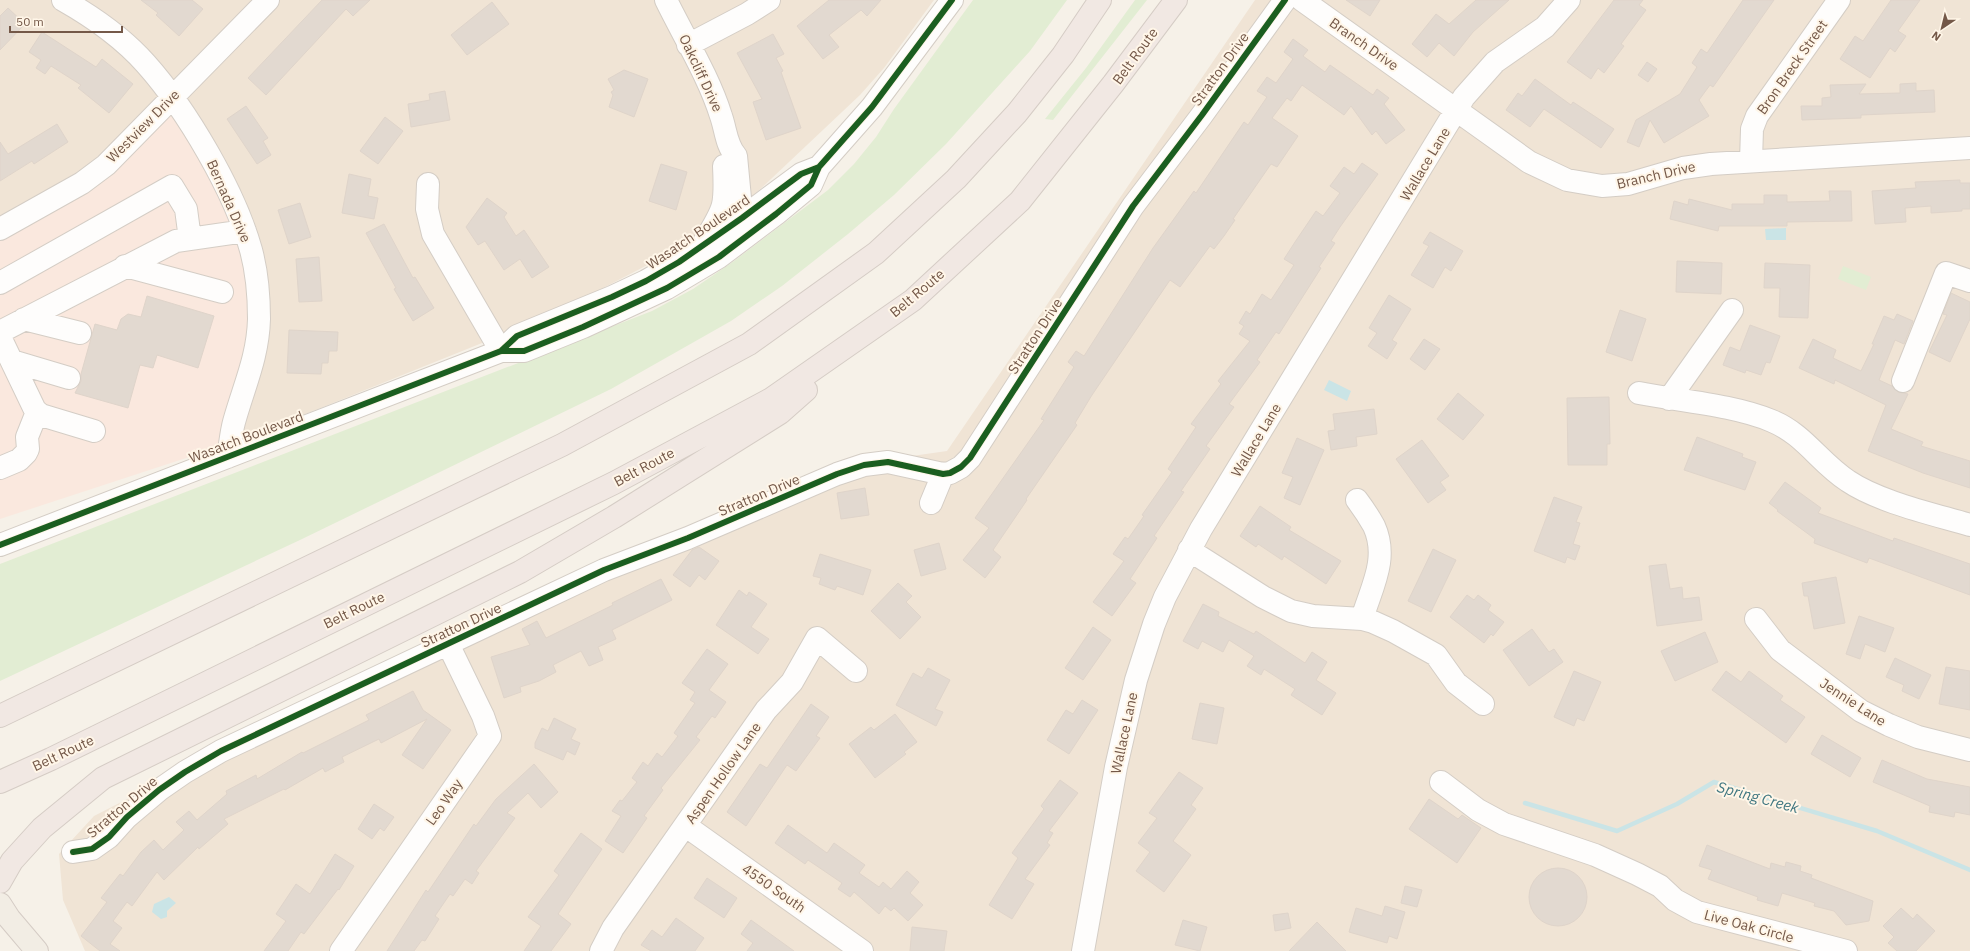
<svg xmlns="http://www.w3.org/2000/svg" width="1970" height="951" viewBox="0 0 1970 951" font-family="'IBM Plex Sans',sans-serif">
	<rect width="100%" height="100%" fill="#f6f1e8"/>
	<path fill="#f0e4d5" d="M0 0H934L884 68 860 95 719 228 549 316 241 440 0 237Z
		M1255 0H1970V951H85L63 900 59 854 94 816 517 600 863 463 947 451Z"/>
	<path fill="#fae8de" d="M173 108 251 230 266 316 241 440 0 519V237Z"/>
	<path fill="#e2edd3" d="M973 0H1067L1030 51 946 144 894 195 848 234 782 286 731 321 611 389 300 540 0 681V564L652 311 693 289 734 261 828 190 854 164 876 137 894 109Z
		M1135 0H1147L1053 120 1045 119 1086 68Z
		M1843 266 1871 277 1866 290 1838 279Z"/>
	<path fill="#cae4e6" d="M1786 228V240H1766L1765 229Z
		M1329 380 1351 391 1347 401 1324 390Z
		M169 897 176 903 167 911V917L161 919 152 912 154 904Z"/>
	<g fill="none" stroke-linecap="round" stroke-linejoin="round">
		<path stroke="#cae4e6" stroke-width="4.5" d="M1525 803 1617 831 1677 804 1714 782 1877 831 1970 870"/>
	</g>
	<path fill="#e2d9d0" stroke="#dfd4ca" d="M141 0H192L203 9 179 36 156 15 158 13Z
		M322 0H370L353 16 346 9 266 95 248 78Z
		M829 0H881L867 16 861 10 829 35 839 47 823 59 797 26Z
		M1346 0H1380L1370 16Z
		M1476 0H1509L1473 32 1454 56 1439 43 1427 57 1412 44 1436 14 1449 24Z
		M1614 0H1643L1639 5 1646 10 1621 44 1624 46 1604 73 1598 68 1591 79 1567 62Z
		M1743 0H1774L1713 87 1710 85 1699 100 1709 116 1664 143 1650 120 1639 147 1627 142 1636 120 1680 94 1697 67 1692 63 1701 49 1707 53Z
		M1891 0H1920L1898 31 1906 36 1895 52 1890 48 1870 78 1840 59 1855 36 1863 41Z
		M492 2 509 24 467 55 451 35Z
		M8 8 25 24 0 50V16Z
		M42 32 96 67 102 59 133 84 109 113 78 88 81 85 51 66 45 74 36 68 41 60 29 52Z
		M773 34 784 54 776 58 783 71 781 72 801 128 766 140 753 102 762 99 737 53Z
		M1293 39 1308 50 1303 56 1325 72 1330 65 1373 95 1377 89 1389 98 1384 104 1405 130 1386 144 1376 131 1372 135 1351 106 1344 115 1302 85 1291 101 1287 98 1272 118 1298 136 1277 167 1271 164 1233 219 1235 220 1224 236 1214 249 1210 246 1180 287 1170 280 1092 395 1075 423 1077 425 1026 499 1027 500 993 550 1001 557 985 578 963 560 989 528 975 518 1044 420 1041 419 1074 367 1068 362 1076 351 1084 356 1153 248 1194 191 1196 193 1244 122 1248 125 1267 97 1257 91 1267 77 1276 83 1293 59 1284 52Z
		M1647 62 1657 69 1648 82 1638 75Z
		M624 70 648 79 634 117 609 107 613 95 611 92 614 90 608 79Z
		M1535 79 1571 105 1573 102 1614 129 1601 148 1544 109 1530 127 1506 110 1518 93 1522 96Z
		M1916 83V91L1934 90 1935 112 1861 115V118L1802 120 1801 106H1822V98L1831 97 1830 85 1866 84 1859 94 1900 93V84Z
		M445 91 450 120 411 127 408 104 430 100 429 94Z
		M246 106 268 138 263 141 271 155 257 164 227 119Z
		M385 117 403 131 378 164 360 151Z
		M57 124 68 142 34 164 32 161 0 181V142L8 154Z
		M1362 163 1378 174 1340 227 1331 241 1335 243 1319 267 1321 268 1279 334 1276 332 1257 360 1260 362 1229 404 1234 407 1206 446 1210 449 1181 491 1184 492 1154 536 1157 538 1130 579 1136 583 1112 616 1093 602 1124 561 1113 554 1125 537 1128 539 1144 516 1142 515 1172 472 1168 469 1196 427 1191 424 1221 384 1218 381 1250 341 1239 334 1244 326 1239 323 1246 311 1250 314 1262 294 1271 300 1294 265 1284 259 1295 242 1316 211 1323 216 1340 193 1330 186 1344 167 1354 174Z
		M661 164 687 172 676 210 649 201Z
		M349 174 371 179 368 196 378 198 374 219 342 213Z
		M1960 180V183H1970V209H1962V211L1931 213V206L1905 208 1906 222 1875 224 1872 191 1916 188 1915 182Z
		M1829 191H1851L1852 221 1787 222V226H1719L1718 231 1670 219 1674 201 1688 205 1689 199 1732 210V204H1764V195H1787V202L1830 201Z
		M487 198 507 213 504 217 516 236 524 230 549 267 532 278 520 259 504 270 485 241 478 245 466 227Z
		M300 203 311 237 289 244 278 210Z
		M384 224 413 278 415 277 434 308 413 321 394 289 396 288 366 233Z
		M1430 232 1463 251 1451 271 1445 267 1433 288 1411 275 1429 246 1423 243Z
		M319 257 322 301 299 302 296 259Z
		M1677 261 1722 263 1721 294 1676 292Z
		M1765 263 1810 265 1808 318 1779 317 1780 288H1764Z
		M1951 293 1970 302V319L1950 362 1929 352 1947 315 1943 314Z
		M1389 295 1411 309 1392 340 1397 343 1387 359 1368 346 1377 333 1369 328Z
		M147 296 214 316 198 368 157 355 153 368 140 365 128 408 75 393 81 381V374L95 324 117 330 121 319 128 314 141 317Z
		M1620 310 1646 319 1632 361 1606 352Z
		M1897 314 1913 321 1904 344 1895 340 1879 380 1892 386 1898 392 1908 394 1891 429 1923 442 1921 446 1970 461V488L1923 473 1868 451 1886 405 1835 380 1834 384 1799 368 1813 339 1836 350 1833 358 1861 371 1874 344H1872L1884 316 1894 320Z
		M1750 325 1780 336 1770 363 1766 362 1761 375 1746 370 1745 373 1723 365 1730 347 1740 351Z
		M289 330 338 332 337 351H329L328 363H322L321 374 287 373Z
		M1424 339 1440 349 1425 370 1410 359Z
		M1458 393 1484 415 1463 440 1437 419Z
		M1609 397 1610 444H1607V465H1568L1567 398Z
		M1374 409 1377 434 1356 437 1357 446 1331 450 1328 431 1335 430 1333 414Z
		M1697 437 1743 454 1742 457 1756 462 1745 490 1684 470Z
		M1297 438 1324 450 1300 505 1284 498 1293 477 1282 473Z
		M1422 440 1449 476 1440 482 1446 490 1428 503 1396 459Z
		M1785 482 1821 508 1818 513 1893 541 1894 538 1970 564V595L1869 558 1867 563 1814 543 1815 539 1777 511 1778 510 1769 503Z
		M865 488 869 515 841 519 837 493Z
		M1554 497 1582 507 1576 522 1580 523 1573 544 1580 546 1575 560 1567 557 1565 563 1534 551Z
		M1260 506 1291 527 1289 530 1341 561 1326 584 1284 556 1282 560 1258 544 1256 547 1240 536Z
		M939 543 946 569 921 576 914 550Z
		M699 547 719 561 705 580 699 575 690 587 673 575 692 550Z
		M1433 549 1456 560 1431 612 1408 601Z
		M820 554 871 570 863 595 837 586 835 590 819 584 821 578 813 576Z
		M1666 564 1670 589 1682 587 1683 599 1699 597 1702 620 1657 626 1649 566Z
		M1836 577 1845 623 1814 629 1808 596H1804L1802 583Z
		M661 579 672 600 612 630 616 639 598 647 603 660 589 666 581 651 553 665 556 672 539 681 520 687 521 692 504 698 491 657 530 645 522 629 537 621 546 638 613 605 612 603Z
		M898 583 912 596 906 602 921 617 900 639 871 611Z
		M739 590 747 596 749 592 767 604 751 627 769 639 758 654 716 625Z
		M1467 595 1474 600 1478 595 1491 605 1488 610 1504 622 1493 636 1491 634 1484 643 1450 617Z
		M1203 604 1219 612 1218 616 1254 634 1256 631 1305 663 1312 652 1327 662 1316 680 1336 693 1322 715 1291 695 1295 689 1264 669 1261 675 1247 666 1254 656 1229 640 1223 652 1202 641 1198 649 1183 641Z
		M1859 616 1894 628 1885 652 1865 644 1860 659 1846 654Z
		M1093 627 1111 640 1083 680 1065 668Z
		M1532 629 1549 652 1554 649 1563 662 1529 686 1503 650Z
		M1705 632 1718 662 1675 681 1661 651Z
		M707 649 728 664 709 690 726 702 715 718 712 716 696 737 700 740 661 788 663 790 644 816 647 818 623 853 605 841 621 816 612 811 620 800 622 801 637 782 632 778 643 762 648 766 657 753 662 757 678 736 674 733 695 703 690 700 695 692 682 683Z
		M1895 658 1931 675 1919 699 1902 691 1904 685 1886 677Z
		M1946 667 1970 671V710L1939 704Z
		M928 668 950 680 935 709 943 712 936 726 896 705 913 673 922 678Z
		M1574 671 1601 682 1584 721 1577 718 1574 726 1554 717Z
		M1726 671 1741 682 1749 671 1783 696 1780 700 1805 717 1786 743 1712 690Z
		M413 691 423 710 451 730 423 769 402 755 427 719 381 743 379 739 342 757 344 762 325 772 323 768 285 790 284 789 224 819 228 824 199 849 198 847 164 880 157 872 132 906 127 902 113 921 122 928 110 944 120 951H100L81 936 107 902 101 898 120 874 123 876 141 852 154 840 163 850 184 830 176 822 189 811 197 820 227 794 226 791 256 775 257 779 302 752 303 753 369 720 366 715Z
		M1082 700 1098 710 1069 754 1047 740 1066 710 1073 714Z
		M1200 703 1224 708 1217 744 1192 739Z
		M811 704 829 717 816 736 820 738 796 771 787 765 746 826 727 812 760 764 767 768Z
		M895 714 917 742 904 752 906 754 875 778 849 744 871 727 874 730Z
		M554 718 576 729 571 739 580 743 575 755 567 751 563 760 535 748V743L542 728 548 731Z
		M1822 735 1861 758 1850 777 1811 754Z
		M1882 760 1927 779 1970 787V815L1955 812 1954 817 1929 812 1930 806 1873 782Z
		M534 764 558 792 541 808 528 793 507 813 515 818 476 871 479 873 472 884 465 879 453 896 450 894 435 916 439 919 425 941 422 940 414 951H387L426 890 428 892 474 824 476 826 496 799Z
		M1179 772 1203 788 1191 805 1196 809 1173 841 1191 855 1164 892 1136 871 1150 852 1138 843 1157 818 1149 813Z
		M1060 780 1078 793 1049 831 1053 833 1047 843 1050 845 1025 879 1034 884 1012 919 989 905 1018 858 1012 853 1044 809 1041 806Z
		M1429 799 1458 819 1462 815 1481 828 1457 863 1409 829Z
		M374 804 394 817 384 831 380 828 372 839 358 829Z
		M788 825 827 853 834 843 865 865 859 873 879 887 883 882 891 889 907 871 919 882 910 893 923 905 908 921 894 908 891 911 885 906 879 914 854 892 850 897 838 889 842 883 808 860 805 864 775 843Z
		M581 833 602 849 558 914 571 924 551 951H524L541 926 528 917 559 875 554 871Z
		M1707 845 1770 869 1771 863 1785 867 1786 862 1801 866 1800 871 1812 875 1811 878 1873 901 1869 921 1846 925 1834 911 1814 906 1815 903 1782 893 1778 906 1757 900 1758 897 1708 879 1712 870 1699 866Z
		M335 854 354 866 339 890 338 889 304 934 301 932 288 951H264L286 921 276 914 296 884 310 894Z
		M1529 897a29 29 0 1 1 58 0a29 29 0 1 1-58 0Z
		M707 878 737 898 724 918 694 898Z
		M1405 886 1422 890 1417 907 1401 903Z
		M1385 906 1405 912 1397 939 1389 936 1387 943 1349 932 1356 908 1382 916Z
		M1901 908 1913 919 1917 914 1935 931 1916 951H1897L1888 943 1894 937 1883 926Z
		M1288 913 1291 928 1275 931 1273 915Z
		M676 918 704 938 695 951H651L641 945 652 930 662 937Z
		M751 920 794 951H747L753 943 741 934Z
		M1183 920 1207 927 1200 951 1175 945Z
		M1317 922 1346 951H1289Z
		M912 927 947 931 944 951H910Z"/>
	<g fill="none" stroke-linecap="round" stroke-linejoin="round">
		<defs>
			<path id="minor" d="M63 0C93 17 123 38 146 64 187 110 235 192 251 250 257 272 259 296 259 319 258 357 244 386 234 422 231 433 230 446 228 457
				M666 0C684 37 709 77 721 116 726 130 726 145 736 156L743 230
				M1302 0 1529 162 1567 180 1602 186 1628 184 1683 168 1711 164 1970 148
				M688 45 747 14 769 0
				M1751 161 1752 129 1757 116 1839 0
				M428 184 427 209 433 234 501 351
				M0 229 82 183 106 165 268 0
				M705 240C725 208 726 205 724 166
				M125 266 222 292
				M0 283 172 186 186 209 190 239
				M24 319 80 333
				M0 332 176 241 245 231
				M0 337 35 410 41 415 94 431
				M501 351 517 336 612 297 646 281 679 262 742 218 801 174 819 167
				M12 361 69 378
				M1903 381 1946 273 1970 281
				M1639 393C1680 401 1734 405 1772 421 1804 434 1820 463 1848 481 1879 502 1933 514 1970 525
				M1669 399 1732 310
				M0 468 19 460 26 453 28 449 27 437 37 412
				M1357 500C1363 508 1369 517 1374 526 1389 559 1371 588 1362 619
				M931 503 943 474
				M0 545 501 351H524L583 327 667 288 719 257 776 214 811 185 819 167 872 107 952 0
				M1189 550 1263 597 1291 611 1313 616 1362 619 1373 622 1393 631 1436 655 1456 683 1483 704
				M1756 619 1780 650 1861 711 1889 725 1918 737 1970 750
				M1441 782 1478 810 1504 824 1595 855 1637 874 1660 886 1675 900 1697 912 1846 951
				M686 826 862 951
				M73 852 92 849 109 837 127 817 159 790 185 772 221 751 604 570 688 538 837 474 864 465 888 462 943 474 950 473 961 467 970 458 1133 206 1202 115 1285 0
				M341 951 490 736 483 716 448 644
				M601 951 613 928 766 710 792 682 817 638 856 671
				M1083 951 1116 767 1136 680 1154 624 1165 597 1201 529 1464 97 1495 62 1545 27 1569 0"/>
			<path id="major" d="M0 904 9 918 37 951"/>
			<path id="highway" d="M0 716 562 445 749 344 876 253 956 179 1017 113 1063 55 1100 0
				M0 782 51 759 614 483 771 399 913 300 1020 201 1113 84 1176 0
				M0 882 12 861 42 828 103 778 520 572 614 517 780 413 806 390"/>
		</defs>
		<use href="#minor" stroke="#d4cdc5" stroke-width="24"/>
		<use href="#major" stroke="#d5ccc5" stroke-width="24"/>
		<use href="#highway" stroke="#d5ccc5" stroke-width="24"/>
		<use href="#minor" stroke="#fefdfc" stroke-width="22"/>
		<use href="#major" stroke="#f2ede4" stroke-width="22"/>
		<use href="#highway" stroke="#f1e8e3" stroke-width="22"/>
		<defs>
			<path id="cycleway" d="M501 351 517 336 612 297 646 281 679 262 742 218 801 174 819 167
				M0 545 501 351H524L583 327 667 288 719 257 776 214 811 185 819 167 872 107 952 0
				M73 852 92 849 109 837 127 817 159 790 185 772 221 751 604 570 688 538 837 474 864 465 888 462 943 474 950 473 961 467 970 458 1133 206 1202 115 1285 0"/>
		</defs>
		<use href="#cycleway" stroke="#fff6e8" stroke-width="8"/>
		<use href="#cycleway" stroke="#1b5e20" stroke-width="6"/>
	</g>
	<g text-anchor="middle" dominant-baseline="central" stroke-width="4" stroke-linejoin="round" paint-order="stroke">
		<g font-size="14" fill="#745848" stroke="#fff6e8">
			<text transform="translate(1364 44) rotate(35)">Branch Drive</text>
			<text transform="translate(1135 56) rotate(-54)">Belt Route</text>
			<text transform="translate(1792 67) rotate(-55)">Bron Breck Street</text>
			<text transform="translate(1220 69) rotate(-54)">Stratton Drive</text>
			<text transform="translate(701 73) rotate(65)">Oakcliff Drive</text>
			<text transform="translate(143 126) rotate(-45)">Westview Drive</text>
			<text transform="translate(1425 164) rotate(-59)">Wallace Lane</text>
			<text transform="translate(1656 175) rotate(-13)">Branch Drive</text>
			<text transform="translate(229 201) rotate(66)">Bernada Drive</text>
			<text transform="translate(698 232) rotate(-34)">Wasatch Boulevard</text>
			<text transform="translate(917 293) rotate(-40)">Belt Route</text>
			<text transform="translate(1035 336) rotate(-57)">Stratton Drive</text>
			<text transform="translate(246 437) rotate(-21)">Wasatch Boulevard</text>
			<text transform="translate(1256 440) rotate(-59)">Wallace Lane</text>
			<text transform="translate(644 467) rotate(-28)">Belt Route</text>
			<text transform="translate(759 495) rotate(-23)">Stratton Drive</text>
			<text transform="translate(354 610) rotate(-26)">Belt Route</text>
			<text transform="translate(461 625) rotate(-25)">Stratton Drive</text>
			<text transform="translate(1853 702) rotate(33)">Jennie Lane</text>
			<text transform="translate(1124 733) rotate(-78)">Wallace Lane</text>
			<text transform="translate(63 753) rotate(-25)">Belt Route</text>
			<text transform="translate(723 773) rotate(-55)">Aspen Hollow Lane</text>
			<text transform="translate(444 802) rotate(-55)">Leo Way</text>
			<text transform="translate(122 807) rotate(-40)">Stratton Drive</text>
			<text transform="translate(774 888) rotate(35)">4550 South</text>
			<text transform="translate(1749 926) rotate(15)">Live Oak Circle</text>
		</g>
		<g font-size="15" font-style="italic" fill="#3f7680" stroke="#fff6e8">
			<text transform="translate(1758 797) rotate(15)">Spring Creek</text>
		</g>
	</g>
	<g transform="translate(1942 28) rotate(215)" stroke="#fff6e8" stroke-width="3" paint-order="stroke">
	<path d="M0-3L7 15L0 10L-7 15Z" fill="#745848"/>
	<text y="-6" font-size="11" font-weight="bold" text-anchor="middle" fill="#745848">N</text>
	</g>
	<path d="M10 26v6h112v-6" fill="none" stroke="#745848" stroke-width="2"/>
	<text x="16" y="26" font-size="12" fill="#745848" stroke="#fff6e8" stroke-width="3" paint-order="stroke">50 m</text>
</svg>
